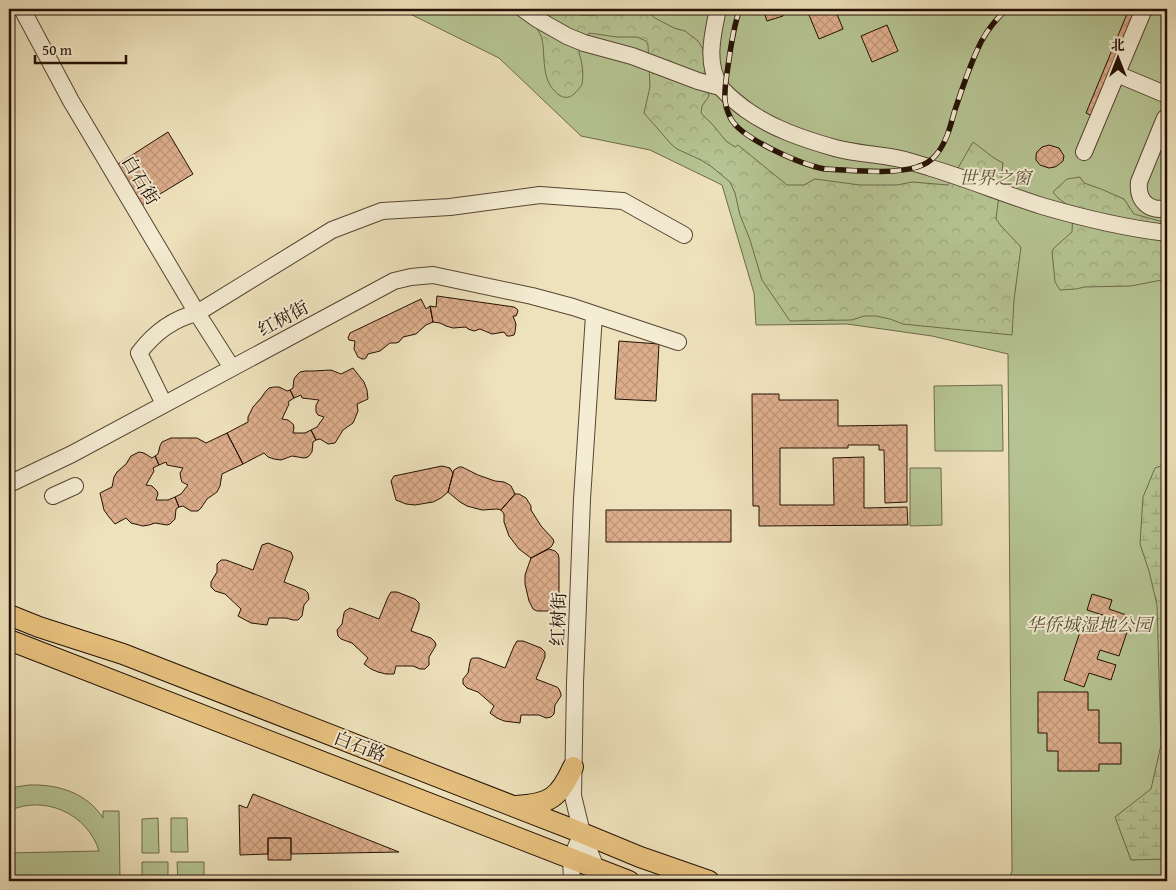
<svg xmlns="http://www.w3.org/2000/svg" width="1176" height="890" viewBox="0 0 1176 890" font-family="'Gentium Book Plus','Noto Serif SC',serif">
	<defs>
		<pattern id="forest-crowns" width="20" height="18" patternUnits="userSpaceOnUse" patternTransform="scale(1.25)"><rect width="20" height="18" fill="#b6c493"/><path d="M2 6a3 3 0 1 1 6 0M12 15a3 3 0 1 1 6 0" fill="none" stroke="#9ca77d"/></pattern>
		<pattern id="wetland-marsh" width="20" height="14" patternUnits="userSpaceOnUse" patternTransform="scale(1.25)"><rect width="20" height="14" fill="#b6c493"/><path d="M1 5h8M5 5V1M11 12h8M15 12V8" fill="none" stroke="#9ca77d"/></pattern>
		<pattern id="building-cross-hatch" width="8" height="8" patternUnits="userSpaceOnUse" patternTransform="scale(1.25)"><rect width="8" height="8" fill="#ddae8c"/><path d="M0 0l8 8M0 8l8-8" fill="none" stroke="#be9577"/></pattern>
	</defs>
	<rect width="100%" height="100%" fill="#eee2bc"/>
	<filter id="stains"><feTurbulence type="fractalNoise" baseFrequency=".004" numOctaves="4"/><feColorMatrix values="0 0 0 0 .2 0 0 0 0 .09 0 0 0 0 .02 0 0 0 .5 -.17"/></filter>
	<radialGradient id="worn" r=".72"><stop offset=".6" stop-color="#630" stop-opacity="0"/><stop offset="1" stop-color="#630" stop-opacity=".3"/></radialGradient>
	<path fill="#b6c493" stroke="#6d6a4c" d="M400 9H1167V881H1008L1012 871 1008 354 932 336 847 324 756 325 754 293 722 185 650 150 581 136 499 58Z
		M1002 385 1003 451H935L934 386Z
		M910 468H941L942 525 910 526Z
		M29 785C58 784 87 793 103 818V811H119L120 881H9V853L99 851C88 814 44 794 9 811V789L16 787Z
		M158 818 159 853H142V819Z
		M171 818H187L188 852H171Z
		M142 862H168V881H142Z
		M177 862H204V881H178Z"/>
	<path fill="url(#forest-crowns)" stroke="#6d6a4c" d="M542 9H566L581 15H593L600 14 611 9H644L655 18 674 28 685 31 698 41 703 49 709 96 702 106 701 113 713 125 726 141 735 147 738 145 787 185H804L811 181 815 179 860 185H897L912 182 948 185 973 142C983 149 992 158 1003 163L996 219 1001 226 1021 247 1014 300 1012 335 903 324 890 319 876 316H864L852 320 790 321 762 280 750 240 740 215 735 193 730 182 712 167 701 160 677 149 671 144 644 113 650 87 648 45 646 41 637 37H617L589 33 579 53C582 61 584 75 582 84 581 87 577 91 575 93 565 103 556 94 550 85 542 71 545 53 542 39 541 35 538 31 537 28Z
		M1080 177 1084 183 1101 189 1124 199 1134 214 1167 223V279L1131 286 1084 287 1076 289 1060 290 1055 282 1052 251 1054 248 1072 232 1073 209 1058 198 1053 192 1067 179Z"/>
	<path fill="url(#wetland-marsh)" stroke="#6d6a4c" d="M1167 464V859L1131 860 1115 817 1151 789 1161 745 1157 605 1149 571 1140 544 1143 497 1155 468Z"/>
	<path fill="url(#building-cross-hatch)" stroke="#241104" d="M763 9H780L783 16 767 21Z
		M826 9H835L843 29 819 39 809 15Z
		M1129 9H1140L1095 117 1086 113Z
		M887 25 898 51 872 62 861 36Z
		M168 132 193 174 142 205 118 164Z
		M1049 145 1059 148 1064 156 1063 161 1058 165 1055 167 1049 168 1040 165 1036 160V155L1037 152 1042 147Z
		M437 296 514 307 517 309 518 311 516 316H513L516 324 515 332 514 335 510 336H507L504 332 492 334 480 329 474 331 468 329 466 327 453 328 446 326 440 323 433 322 430 306 436 307Z
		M421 299 426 309 430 306 433 322 426 325 416 334 403 337 399 342 396 343H390L380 351 368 354 366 358 364 359H362L358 357 354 349 355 341 349 340 348 338 350 333Z
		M619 341 659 344 656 401 615 399Z
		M353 368 364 382 367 390 368 399 357 404 358 411 353 423 343 430 335 443 328 444 320 439 316 440 311 430 317 427 324 417 318 415 316 412V405L319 400 302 398 301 395 294 398 290 390 293 388 294 379 297 375 300 372 305 371H313L331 370 341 374Z
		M274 387H279L287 391 290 390 294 398 288 402 289 404 282 419 288 420 293 424 294 427 293 433H305L311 430 316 440 313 442 312 452 308 457 304 458 292 456 281 460 274 459 268 457 264 453 243 464 227 433 248 422V417L253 407 261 398 266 391 269 388Z
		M752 394H779V400H838V426L907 425V502L885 503 884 450H879V445H848V448H780V505H834L833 458 864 457V508L907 507 908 525 759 526V506H753Z
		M227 433 243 464 222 474 220 486 217 492 207 499 201 508 198 511H191L183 506 179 507 175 497 181 494 188 485 182 482 181 479 180 473 183 468 167 465 166 462 159 465 155 456 158 454 160 446 162 442 171 438H197L206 443Z
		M139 452 144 453 152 458 155 456 159 465 153 468 154 471 146 485 152 486 157 491 158 494 156 500H168L175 497 179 507 176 509 175 519 170 524 167 525 155 523 149 525 143 526 131 523 126 518 115 524 109 517 104 510 100 493 112 487 114 477 117 472 126 464 131 456Z
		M442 466 450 468 453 473 448 492 441 498 433 502 415 505 406 504 396 500 391 481 394 476Z
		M459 467H462L478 475 495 481 504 482 508 484 511 486 515 494 501 510 497 509 482 510 467 506 460 502 448 492 454 470Z
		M515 494H519L526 498 531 506V510L541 526 553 539 554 542 551 547 531 558 519 549 509 536 504 522V514L501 510Z
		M606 510H731V542H606Z
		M268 543 291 552 293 557 284 582 305 590 308 593 309 599 304 605 302 616 298 620H293L286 618H269L267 625 251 623 238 616 241 609 225 594 215 591 211 587V582L217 572V564L221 560H226L253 570 262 545Z
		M549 549 555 551 558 554 559 558V607L554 611H537L533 609 529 601 525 584V575L531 558Z
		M391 592H397L415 599 419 603V609L411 631 431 638 435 642 436 645 435 647 429 657V665L425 669H420L413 666H396L394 674H386L378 672 371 669 364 664 368 658 352 643 341 639 338 636 337 630 342 624 344 613 345 611 350 608 353 609 379 619 388 597Z
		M1092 594 1112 600 1109 609 1132 617 1119 656 1100 650 1097 659 1116 665 1111 680 1089 673 1084 687 1064 680 1083 623 1102 629 1106 616 1087 610Z
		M517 641H523L541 648 545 652V657L536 679 557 687 559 689 561 694V696L555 705 554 714 551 717 546 718 539 715H521L520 723 504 721 497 718 490 713 494 706 478 692 467 688 463 684V679L468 673 470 662 471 659 473 658H479L505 668 514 646Z
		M1038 692H1088V710H1099V743H1121V764H1099V771H1058V751H1047V733H1038Z
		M253 794 399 852 291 854V838H268V854L240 855 239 805 247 808Z
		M268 838H291V860H268Z"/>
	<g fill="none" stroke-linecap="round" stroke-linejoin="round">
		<defs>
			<path id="minor" d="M22 9 71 101 197 313 232 368
				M523 9 537 19 567 36 584 43 632 56 698 81 720 87
				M718 9C713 33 705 63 720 86 726 95 736 102 745 109 771 128 803 139 835 148 853 153 872 154 890 157 904 159 918 164 931 168 968 179 1004 194 1042 206 1083 218 1125 228 1167 233
				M1117 74 1167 95
				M1165 118 1139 182C1137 201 1149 212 1167 208
				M1084 152 1144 9
				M594 315 582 499 575 683 573 796 582 833 596 868V881
				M164 404 139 353C154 333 172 319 197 313L332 230 382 211 450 207 540 195 623 201 684 235
				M9 484 72 454 394 281 411 277 433 275 532 296 573 307 678 342
				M53 496 75 486
				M572 881 571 859 582 833"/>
			<path id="major" d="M9 615 39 627 123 654 582 833 640 857 709 881
				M9 640 629 881
				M516 806C550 804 559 798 573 767"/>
		</defs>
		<use href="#minor" stroke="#564532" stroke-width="18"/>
		<use href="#major" stroke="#241104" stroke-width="22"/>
		<use href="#minor" stroke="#f4ecd3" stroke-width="16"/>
		<use href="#major" stroke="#e7c17e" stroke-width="20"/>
		<defs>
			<path id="rail" d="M740 9C733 27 731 47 728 66 727 74 725 84 725 93 724 101 727 111 731 119 742 139 802 165 825 169 852 170 892 175 917 167 924 165 931 161 936 155 946 143 950 128 954 113 962 89 970 64 981 42 988 29 997 18 1007 9"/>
		</defs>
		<use href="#rail" stroke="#241104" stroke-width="5.5"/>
		<use href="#rail" stroke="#f4ecd3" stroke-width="4" stroke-dasharray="11" stroke-linecap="butt"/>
	</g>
	<g text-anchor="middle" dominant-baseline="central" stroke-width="4" stroke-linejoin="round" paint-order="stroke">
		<g font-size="18" font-style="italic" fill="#575036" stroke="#f4ecd3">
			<text x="995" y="177">世界之窗</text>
			<text x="1089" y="624">华侨城湿地公园</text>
		</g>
		<g font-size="18" fill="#241104" stroke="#f4ecd3">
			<text transform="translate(141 180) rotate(59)">白石街</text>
			<text transform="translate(283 318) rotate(-28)">红树街</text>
			<text transform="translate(558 619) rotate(-88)">红树街</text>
			<text transform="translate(360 746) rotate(21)">白石路</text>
		</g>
	</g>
	<rect width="1176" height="890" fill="none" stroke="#eee2bc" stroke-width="30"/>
	<rect x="10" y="10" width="1156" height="870" fill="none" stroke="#241104" stroke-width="2.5"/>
	<rect x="15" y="15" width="1146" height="860" fill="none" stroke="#241104"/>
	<g transform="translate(1118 58)" stroke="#f4ecd3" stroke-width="4" paint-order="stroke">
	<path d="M0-4L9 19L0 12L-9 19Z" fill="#241104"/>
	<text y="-8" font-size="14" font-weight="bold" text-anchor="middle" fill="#241104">北</text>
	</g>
	<path d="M35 55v8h91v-8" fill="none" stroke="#241104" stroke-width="2.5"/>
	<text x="42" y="55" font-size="15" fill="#241104" stroke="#f4ecd3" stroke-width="4" paint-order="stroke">50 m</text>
	<rect width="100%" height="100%" filter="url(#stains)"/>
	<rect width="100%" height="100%" fill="url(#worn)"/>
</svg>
